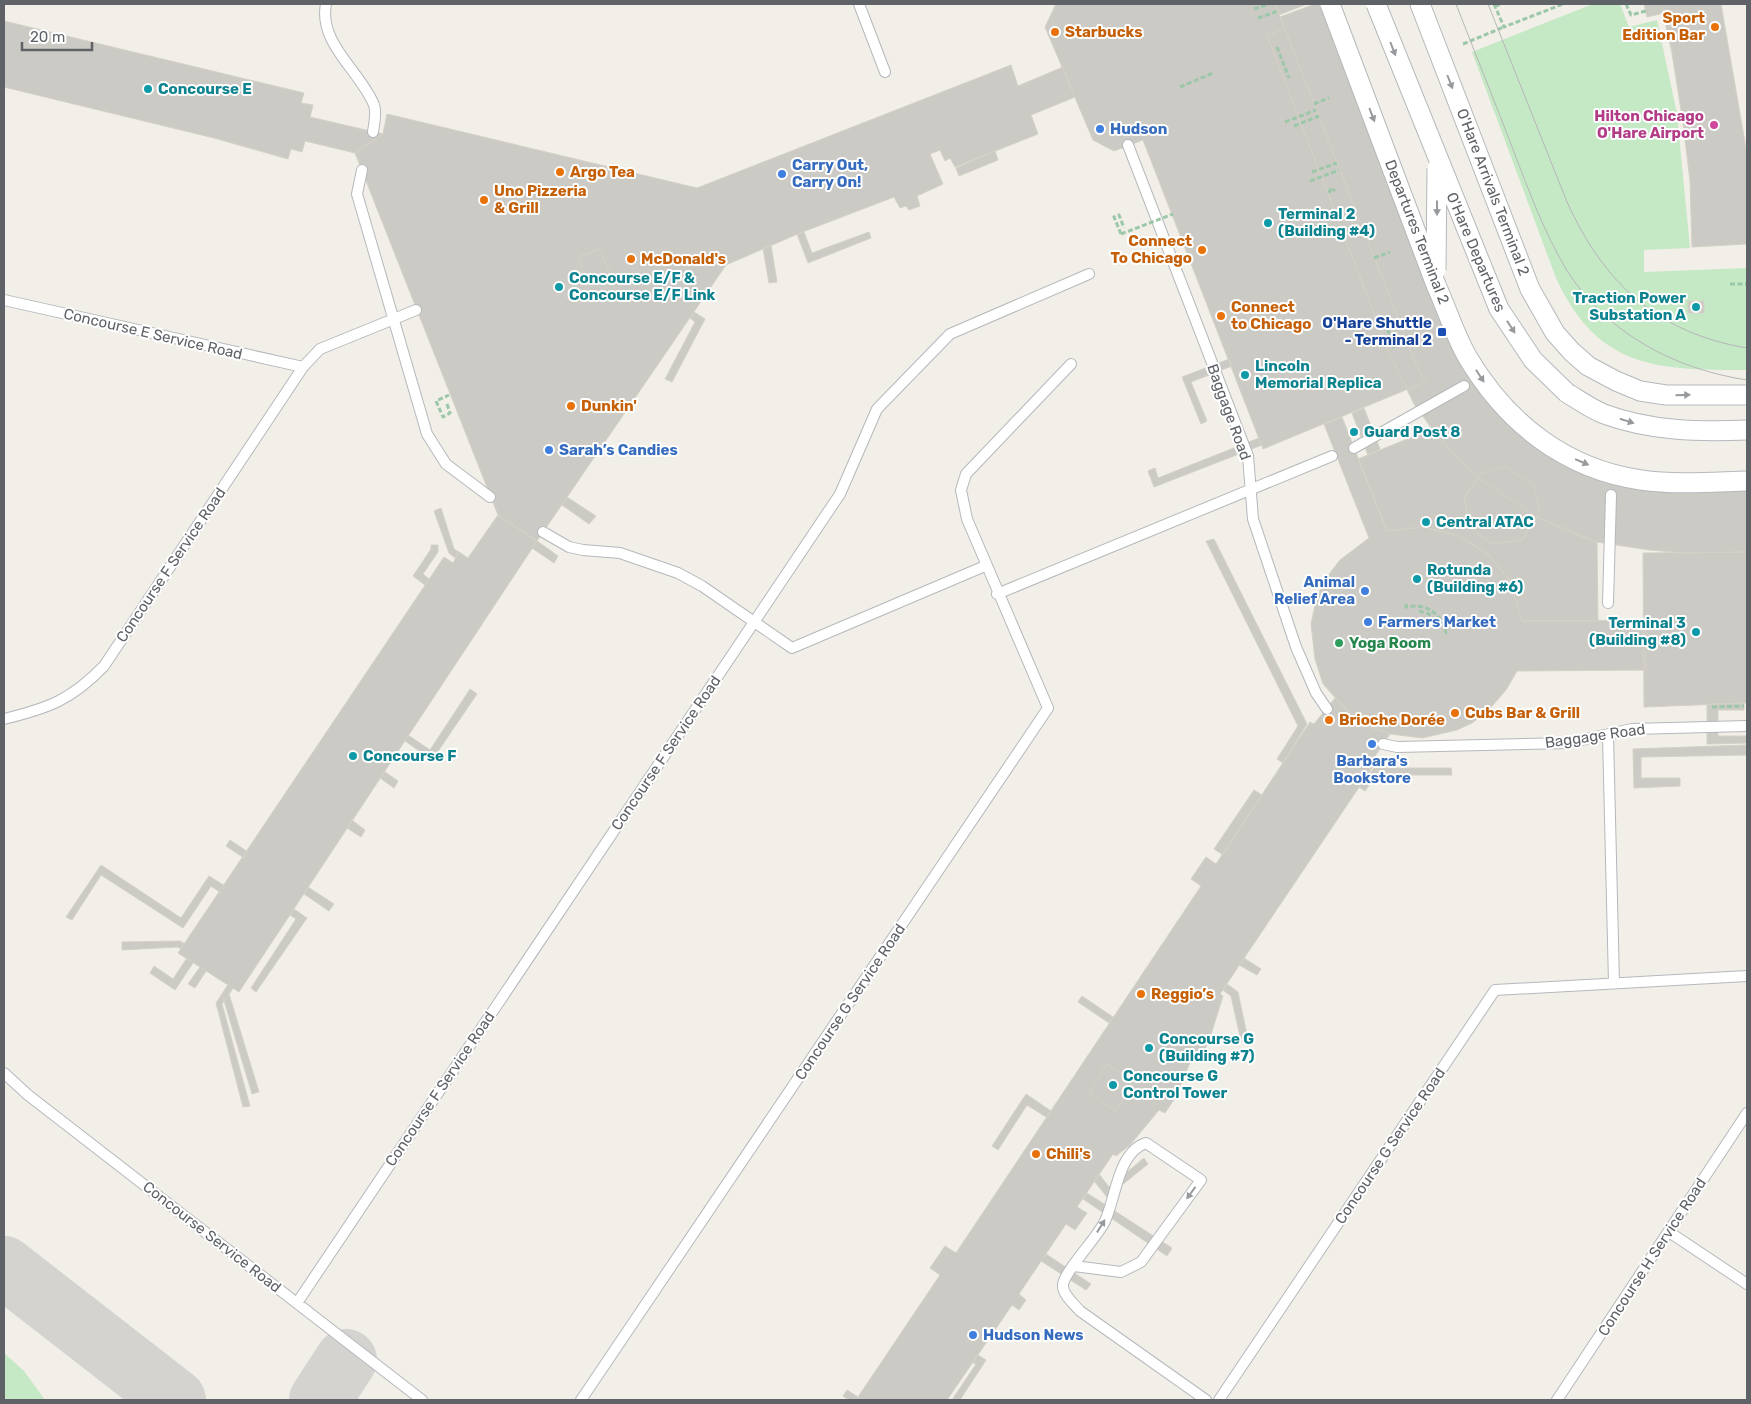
<svg xmlns="http://www.w3.org/2000/svg" width="1751" height="1404" viewBox="0 0 1751 1404" font-family="Rubik,sans-serif">
	<rect width="100%" height="100%" fill="#f1efe8"/>
	<path fill="#c5e8c5" d="M1593 4H1620L1629 27 1657 20 1677 114 1690 248 1644 250V272L1747 268V370C1657 370 1598 369 1556 278L1472 52Z
		M4 1353 24 1371 45 1400H4Z"/>
	<g fill="none" stroke-linecap="round" stroke-linejoin="round">
		<path stroke="#d4d3d0" stroke-width="62" d="M4 1267 175 1400
			M320 1400 346 1360"/>
	</g>
	<path fill="#cccac5" stroke="#d6d1c6" d="M1056 4H1275L1416 364 1425 382 1263 449 1143 140 1114 151 1093 140 1045 27Z
		M1275 4H1307L1279 15Z
		M1315 4H1323L1473 376 1580 465 1747 485V552L1686 553 1649 550 1597 542 1566 531 1537 517 1478 478 1458 459 1432 429 1414 404 1388 350 1267 35 1285 29 1280 17Z
		M1644 4H1661L1664 13 1647 17Z
		M1661 4H1721L1747 154V244L1692 247 1690 181 1683 123 1672 53Z
		M4 21 304 93 301 103 313 105 310 117 383 134 355 153 305 141 302 152 291 149 288 159 214 138 4 87Z
		M1011 65 1018 86 1063 67 1075 97 1031 115 1038 134 955 167 950 158 945 161 940 150 930 154 943 184 917 196 920 206 909 210 906 206 900 208 894 197 800 233 726 265 537 541 498 515 355 153 383 134 387 114 697 188Z
		M995 151 998 160 959 176 956 168Z
		M804 232 812 253 869 232 871 238 808 263 797 234Z
		M771 245 777 282 769 283 763 248Z
		M600 249 611 277 588 285 578 257Z
		M1688 301H1704V313H1688Z
		M694 312 705 319 672 382 665 379 695 322 690 318Z
		M1229 359 1232 366 1191 382 1207 421 1201 424 1182 377Z
		M1364 408 1380 449 1368 455 1352 413Z
		M1342 417 1387 531 1423 527 1457 535 1488 554 1510 581 1522 621 1645 620 1646 670 1517 671 1506 690 1486 713 1472 723 1457 730 1422 738 1390 734 1372 728 1347 711 1323 684 1315 659 1311 624 1317 596 1327 577 1340 560 1369 538 1324 424Z
		M1432 429 1458 459 1478 478 1464 498 1470 528 1492 544 1522 540 1537 517 1597 542 1598 621H1522L1510 581 1488 554 1457 535 1423 527 1387 531 1358 459Z
		M1259 438 1262 445 1154 487 1148 471 1155 468 1158 478Z
		M1506 467 1534 486 1540 512 1522 540 1492 544 1470 528 1464 498 1481 473Z
		M567 497 596 516 589 524 562 505Z
		M441 508 454 549 459 552 455 558 449 553 434 511Z
		M498 515 537 541 239 992 178 953 444 557 453 563 459 552 468 558Z
		M1214 539 1307 724 1283 763 1277 759 1298 726 1206 541Z
		M537 541 558 556 554 563 532 548Z
		M431 545H438V552L423 574 429 579 425 585 413 576 431 549Z
		M1747 552V703L1644 707 1643 553Z
		M470 689 477 694 432 760 405 741 408 735 430 750Z
		M1335 698 1359 720 1390 734 1371 762 1374 765 1220 994 1223 996 1209 1041 1199 1060 1193 1056 1175 1098 1165 1113 1159 1110 1130 1145 1116 1156 1113 1154 1077 1207 1087 1213 1075 1230 1066 1224 1019 1294 1026 1300 1019 1310 1012 1305 947 1400H856L940 1275 930 1268 945 1246 956 1253 1201 886 1191 879 1206 857 1216 864 1310 722 1314 724Z
		M1744 703V710H1718V736H1747V743L1707 744V704Z
		M1747 745V755L1641 757V778H1680V786L1634 788 1633 749Z
		M1374 768H1451L1452 775H1376L1365 791 1359 787Z
		M385 772 398 781 394 788 380 778Z
		M1254 790 1262 795 1223 855 1214 849Z
		M352 820 365 830 361 837 347 828Z
		M230 840 248 852 244 858 226 846Z
		M101 865 181 918 209 876 225 886 221 893 211 886 183 928 101 875 72 920 66 917Z
		M308 887 334 904 329 911 304 894Z
		M294 909 307 918 256 992 251 988 296 919 290 915Z
		M180 941 185 944 181 949 178 947 122 950V942Z
		M187 958 193 963 175 990 150 973 154 966 173 979Z
		M1244 958 1261 969 1257 975 1239 965Z
		M200 967 206 971 195 988 188 984Z
		M1227 984 1238 992 1247 1035 1252 1038 1247 1045 1241 1041 1231 996 1223 990Z
		M228 985 233 988 229 994 259 1092 252 1094 222 994Z
		M228 985 233 988 222 1004 250 1106 243 1107 216 1003Z
		M1082 996 1113 1017 1109 1023 1078 1002Z
		M1107 1064 1134 1083 1116 1111 1089 1093Z
		M1026 1094 1051 1111 1046 1117 1027 1105 998 1150 992 1146Z
		M1144 1158 1148 1164 1107 1197 1094 1181 1099 1174 1109 1187Z
		M1087 1193 1172 1248 1167 1256 1083 1199Z
		M1046 1254 1091 1284 1086 1290 1041 1261Z
		M978 1355 986 1360 960 1400H952L976 1364 973 1363Z
		M847 1390 858 1397 856 1400H849L843 1396Z"/>
	<g fill="none" stroke-linecap="round" stroke-linejoin="round">
		<defs>
			<path id="service" d="M326 4C318 43 361 72 374 105 377 112 374 124 373 132
				M859 4 885 72
				M1128 145 1248 456 1253 519 1296 647 1316 693 1327 709
				M362 170 357 194 427 434 446 464 490 497
				M4 300 303 367
				M1354 448 1464 386
				M543 532 569 547 583 550 620 553 678 573 702 586 792 648 985 566
				M997 594 1332 456
				M1608 603 1611 495
				M4 719C49 708 71 700 104 666L303 367 320 349 416 310
				M1608 735 1614 983
				M1383 744 1397 747 1568 743 1632 729 1747 726
				M4 1073 28 1095 422 1400
				M1669 1232 1747 1284
				M1074 1266 1121 1272 1141 1262 1201 1180 1146 1143C1118 1152 1116 1197 1105 1221 1098 1237 1064 1271 1063 1285 1062 1294 1074 1304 1080 1311L1206 1400
				M297 1303 840 494 877 409 950 334 1089 274
				M581 1400 1048 708 967 519 961 490 966 474 1071 364
				M1219 1400 1495 990 1747 976
				M1557 1400 1747 1113"/>
			<path id="minor" d="M1420 4 1530 289 1555 333 1572 352 1588 366 1616 381 1640 391 1666 395H1747
				M1436 285C1447 309 1455 336 1468 358 1507 423 1565 469 1641 480 1676 485 1712 482 1747 481
				M1567 393C1579 400 1591 409 1604 414 1650 431 1698 432 1747 430"/>
		</defs>
		<use href="#service" stroke="#b5b8bc" stroke-width="12"/>
		<use href="#minor" stroke="#b5b8bc" stroke-width="21"/>
		<path stroke="#9cc7a9" stroke-width="3" stroke-dasharray="5 2.5" stroke-linecap="butt" d="M1494 4 1504 27 1563 4
			M1626 4 1631 15 1646 11
			M1495 6 1502 4
			M1254 9 1269 4
			M1258 18 1278 11
			M1463 44 1504 27
			M1277 47 1289 78
			M1180 87 1213 73
			M1314 104 1329 98
			M1285 122 1316 110
			M1294 126 1319 116
			M1312 172 1337 163
			M1310 181 1339 170
			M1329 193 1331 188 1335 191
			M1121 234 1114 217 1119 215 1124 228
			M1374 258 1390 252
			M1730 284H1747
			M1385 322 1395 350
			M447 404 450 413 443 417 436 401 449 395
			M1406 604V607C1427 603 1441 613 1446 633L1449 634
			M1419 611 1429 614 1436 623
			M1712 707 1744 706"/>
		<use href="#service" stroke="#fff" stroke-width="10"/>
		<use href="#minor" stroke="#fff" stroke-width="19"/>
		<path stroke="#b6b7b8" stroke-width="1" d="M1456 4C1475 53 1495 102 1514 152 1529 191 1544 232 1566 269 1606 333 1674 369 1747 380
			M1488 4 1567 202C1604 283 1657 333 1747 348"/>
		<defs>
			<path id="minor-bridge" d="M1330 4 1436 285
				M1376 4 1499 309 1533 360 1567 393
				M1436 270 1437 168"/>
		</defs>
		<use href="#minor-bridge" stroke="#b5b8bc" stroke-width="21" stroke-linecap="butt"/>
		<path stroke="#9cc7a9" stroke-width="3" stroke-dasharray="5 2.5" stroke-linecap="butt" d="M1121 234 1173 214"/>
		<use href="#minor-bridge" stroke="#fff" stroke-width="19"/>
	</g>
	<defs><path id="oneway-solid" d="M-6-.8H1V-3.2L6.5 0L1 3.2V.8H-6Z" transform="scale(1.25)"/></defs>
	<g fill="#979a9d">
		<use href="#oneway-solid" transform="translate(1393 49) rotate(69)"/>
		<use href="#oneway-solid" transform="translate(1450 82) rotate(69)"/>
		<use href="#oneway-solid" transform="translate(1372 115) rotate(69)"/>
		<use href="#oneway-solid" transform="translate(1437 208) rotate(90)"/>
		<use href="#oneway-solid" transform="translate(1511 327) rotate(57)"/>
		<use href="#oneway-solid" transform="translate(1480 376) rotate(57)"/>
		<use href="#oneway-solid" transform="translate(1683 395) rotate(-1)"/>
		<use href="#oneway-solid" transform="translate(1627 421) rotate(17)"/>
		<use href="#oneway-solid" transform="translate(1582 462) rotate(23)"/>
		<use href="#oneway-solid" transform="translate(1191 1193) rotate(126)"/>
		<use href="#oneway-solid" transform="translate(1101 1226) rotate(-58)"/>
	</g>
	<g fill="#e8710a" stroke="#fff" stroke-width="2">
		<circle cx="1715" cy="27" r="5"/>
		<circle cx="1055" cy="32" r="5"/>
		<circle cx="560" cy="172" r="5"/>
		<circle cx="484" cy="200" r="5"/>
		<circle cx="1202" cy="250" r="5"/>
		<circle cx="631" cy="259" r="5"/>
		<circle cx="1221" cy="316" r="5"/>
		<circle cx="571" cy="406" r="5"/>
		<circle cx="1455" cy="713" r="5"/>
		<circle cx="1329" cy="720" r="5"/>
		<circle cx="1141" cy="994" r="5"/>
		<circle cx="1036" cy="1154" r="5"/>
	</g>
	<g fill="#0f9aa8" stroke="#fff" stroke-width="2">
		<circle cx="148" cy="89" r="5"/>
		<circle cx="1268" cy="223" r="5"/>
		<circle cx="559" cy="287" r="5"/>
		<circle cx="1696" cy="307" r="5"/>
		<circle cx="1245" cy="375" r="5"/>
		<circle cx="1354" cy="432" r="5"/>
		<circle cx="1426" cy="522" r="5"/>
		<circle cx="1417" cy="579" r="5"/>
		<circle cx="1696" cy="632" r="5"/>
		<circle cx="353" cy="756" r="5"/>
		<circle cx="1149" cy="1048" r="5"/>
		<circle cx="1113" cy="1085" r="5"/>
	</g>
	<circle fill="#d1479c" stroke="#fff" stroke-width="2" cx="1714" cy="125" r="5"/>
	<g fill="#3f7fe0" stroke="#fff" stroke-width="2">
		<circle cx="1100" cy="129" r="5"/>
		<circle cx="782" cy="174" r="5"/>
		<circle cx="549" cy="450" r="5"/>
		<circle cx="1365" cy="591" r="5"/>
		<circle cx="1368" cy="622" r="5"/>
		<circle cx="1372" cy="744" r="5"/>
		<circle cx="973" cy="1335" r="5"/>
	</g>
	<rect fill="#1a4fb4" stroke="#fff" stroke-width="2" x="1437" y="327" width="10" height="10" rx="2.5"/>
	<circle fill="#2e9e5b" stroke="#fff" stroke-width="2" cx="1339" cy="643" r="5"/>
	<g text-anchor="middle" dominant-baseline="central" stroke-width="4" stroke-linejoin="round" paint-order="stroke">
		<g font-size="15" font-weight="bold" fill="#c56008" stroke="#fff" text-anchor="start">
			<text x="1705" y="18" text-anchor="end">Sport<tspan x="1705" dy="17">Edition Bar</tspan></text>
			<text x="1065" y="32">Starbucks</text>
			<text x="570" y="172">Argo Tea</text>
			<text x="494" y="191">Uno Pizzeria<tspan x="494" dy="17">&amp; Grill</tspan></text>
			<text x="1192" y="241" text-anchor="end">Connect<tspan x="1192" dy="17">To Chicago</tspan></text>
			<text x="641" y="259">McDonald's</text>
			<text x="1231" y="307">Connect<tspan x="1231" dy="17">to Chicago</tspan></text>
			<text x="581" y="406">Dunkin'</text>
			<text x="1465" y="713">Cubs Bar &amp; Grill</text>
			<text x="1339" y="720">Brioche Dorée</text>
			<text x="1151" y="994">Reggio’s</text>
			<text x="1046" y="1154">Chili's</text>
		</g>
		<g font-size="15" font-weight="bold" fill="#0d838f" stroke="#fff" text-anchor="start">
			<text x="158" y="89">Concourse E</text>
			<text x="1278" y="214">Terminal 2<tspan x="1278" dy="17">(Building #4)</tspan></text>
			<text x="569" y="278">Concourse E/F &amp;<tspan x="569" dy="17">Concourse E/F Link</tspan></text>
			<text x="1686" y="298" text-anchor="end">Traction Power<tspan x="1686" dy="17">Substation A</tspan></text>
			<text x="1255" y="366">Lincoln<tspan x="1255" dy="17">Memorial Replica</tspan></text>
			<text x="1364" y="432">Guard Post 8</text>
			<text x="1436" y="522">Central ATAC</text>
			<text x="1427" y="570">Rotunda<tspan x="1427" dy="17">(Building #6)</tspan></text>
			<text x="1686" y="623" text-anchor="end">Terminal 3<tspan x="1686" dy="17">(Building #8)</tspan></text>
			<text x="363" y="756">Concourse F</text>
			<text x="1159" y="1039">Concourse G<tspan x="1159" dy="17">(Building #7)</tspan></text>
			<text x="1123" y="1076">Concourse G<tspan x="1123" dy="17">Control Tower</tspan></text>
		</g>
		<g font-size="15" font-weight="bold" fill="#b23c85" stroke="#fff" text-anchor="end">
			<text x="1704" y="116">Hilton Chicago<tspan x="1704" dy="17">O'Hare Airport</tspan></text>
		</g>
		<g font-size="15" font-weight="bold" fill="#366cbe" stroke="#fff" text-anchor="start">
			<text x="1110" y="129">Hudson</text>
			<text x="792" y="165">Carry Out,<tspan x="792" dy="17">Carry On!</tspan></text>
			<text x="559" y="450">Sarah’s Candies</text>
			<text x="1355" y="582" text-anchor="end">Animal<tspan x="1355" dy="17">Relief Area</tspan></text>
			<text x="1378" y="622">Farmers Market</text>
			<text x="1372" y="761" text-anchor="middle">Barbara's<tspan x="1372" dy="17">Bookstore</tspan></text>
			<text x="983" y="1335">Hudson News</text>
		</g>
		<g font-size="15" fill="#5f6368" stroke="#fff">
			<text transform="translate(1493 192) rotate(69)">O'Hare Arrivals Terminal 2</text>
			<text transform="translate(1417 232) rotate(69)">Departures Terminal 2</text>
			<text transform="translate(1476 252) rotate(67)">O'Hare Departures</text>
			<text transform="translate(153 334) rotate(13)">Concourse E Service Road</text>
			<text transform="translate(1229 412) rotate(70)">Baggage Road</text>
			<text transform="translate(171 565) rotate(-56)">Concourse F Service Road</text>
			<text transform="translate(1595 736) rotate(-8)">Baggage Road</text>
			<text transform="translate(666 753) rotate(-56)">Concourse F Service Road</text>
			<text transform="translate(850 1002) rotate(-56)">Concourse G Service Road</text>
			<text transform="translate(440 1089) rotate(-56)">Concourse F Service Road</text>
			<text transform="translate(1390 1146) rotate(-56)">Concourse G Service Road</text>
			<text transform="translate(212 1237) rotate(38)">Concourse Service Road</text>
			<text transform="translate(1652 1257) rotate(-57)">Concourse H Service Road</text>
		</g>
		<g font-size="15" font-weight="bold" fill="#164399" stroke="#fff" text-anchor="end">
			<text x="1432" y="323">O'Hare Shuttle<tspan x="1432" dy="17">- Terminal 2</tspan></text>
		</g>
		<g font-size="15" font-weight="bold" fill="#27864d" stroke="#fff" text-anchor="start">
			<text x="1349" y="643">Yoga Room</text>
		</g>
	</g>
	<rect width="1751" height="1404" fill="none" stroke="#5f6368" stroke-width="10"/>
	<path d="M22 42v8h70v-8" fill="none" stroke="#5f6368" stroke-width="2.5"/>
	<text x="30" y="42" font-size="15" fill="#5f6368" stroke="#ffffff" stroke-width="4" paint-order="stroke">20 m</text>
</svg>
